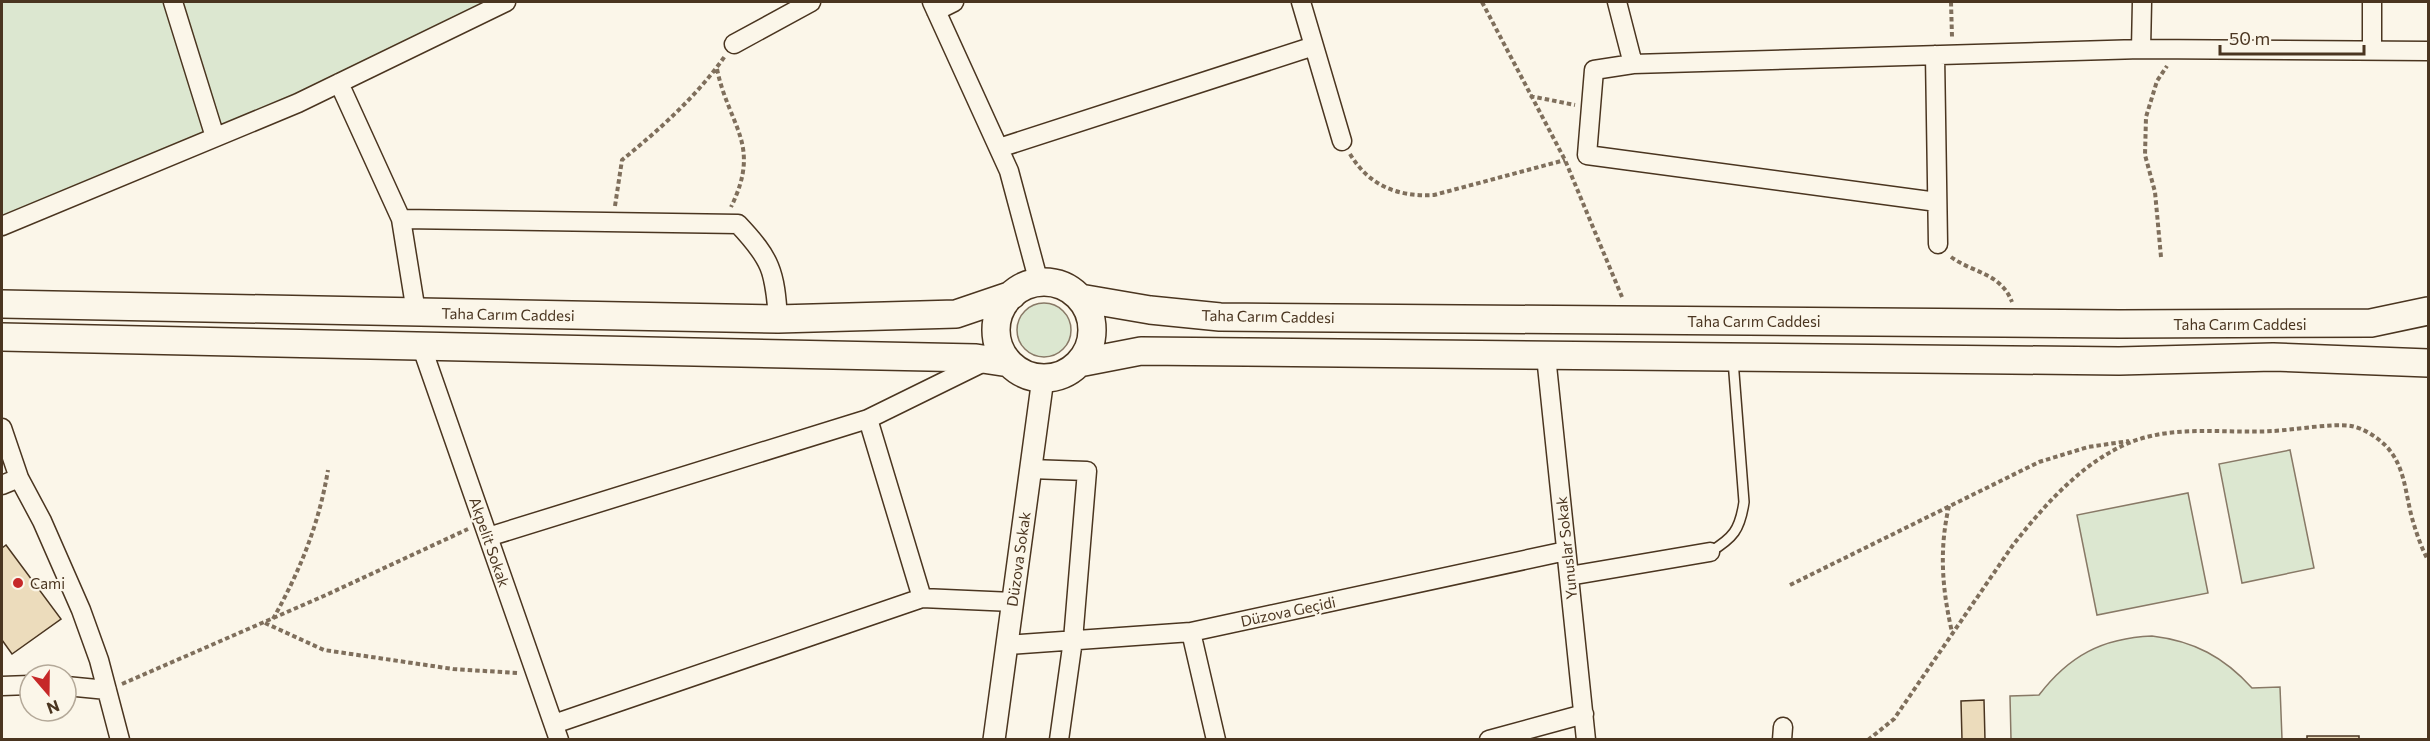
<svg xmlns="http://www.w3.org/2000/svg" width="2430" height="741" viewBox="0 0 2430 741" font-family="Commissioner,sans-serif">
	<rect width="100%" height="100%" fill="#fbf6e9"/>
	<path fill="#dce7d0" stroke="#887966" stroke-width="1.5" d="M2 2H499L388 58 2 228Z
		M1017 330a27 27 0 1 1 54 0a27 27 0 1 1-54 0Z
		M2290 450 2314 568 2242 583 2219 464Z
		M2188 493 2208 593 2097 615 2077 515Z
		M2152 636C2194 641 2224 657 2252 688L2280 687 2282 739H2011L2010 696 2039 695C2069 656 2102 638 2152 636Z"/>
	<path fill="#ecdcbc" stroke="#4a3520" stroke-width="1.5" d="M6 545 61 619 12 654 2 640V548Z
		M1984 700 1985 740H1962L1961 701Z
		M2307 736H2359V740H2307Z"/>
	<g fill="none" stroke-linecap="round" stroke-linejoin="round">
		<defs>
			<path id="service" d="M1710 552C1733 538 1740 530 1744 502L1733 360"/>
			<path id="minor" d="M173 2 215 137
				M932 2 1009 171 1039 283
				M1301 2 1342 141
				M1617 2 1633 64
				M2372 2V49
				M936 11 954 2
				M734 44 811 2
				M2141 49 2142 2
				M1935 55 1938 244
				M339 83 401 219 416 312
				M999 148 1314 46
				M1937 202 1587 155 1594 70 1633 64 2141 49 2428 51
				M401 219 738 224C771 259 775 271 778 319
				M2 226 298 103 506 2
				M421 345 559 740
				M1546 356 1586 740
				M868 419 922 598
				M2 428 19 478 42 521 81 610 99 660 120 740
				M1030 469 1087 471 1073 640 1059 740
				M2 485 19 478
				M488 537 868 419 986 361
				M1569 576 1710 552
				M1191 632 1216 740
				M1007 645 1191 632 1566 551
				M2 686 30 685
				M66 686 107 690
				M554 724 922 598 1013 602
				M1489 740 1584 714
				M1782 740 1783 727"/>
			<path id="tertiary" d="M994 740 1043 378"/>
			<path id="primary" d="M996 330a48 48 0 1 1 96 0a48 48 0 1 1-96 0Z
				M1080 298 1150 310 1220 317 2120 324 2371 323 2428 311
				M2 304 778 319 956 314 1012 295
				M2 337 976 358 1009 363
				M1079 363 1141 351 2119 361 2273 357 2428 363"/>
		</defs>
		<use href="#service" stroke="#4a3520" stroke-width="12"/>
		<use href="#minor" stroke="#4a3520" stroke-width="21"/>
		<use href="#tertiary" stroke="#4a3520" stroke-width="24"/>
		<use href="#primary" stroke="#4a3520" stroke-width="30"/>
		<path stroke="#7f6f5c" stroke-width="4" stroke-dasharray="4.5 3" stroke-linecap="butt" d="M1482 2 1565 160 1622 297
			M1951 2 1952 37
			M717 69C729 127 762 144 731 207
			M1530 96 1575 105
			M1350 154C1369 186 1398 197 1434 195L1565 160
			M615 206 622 160C659 130 697 96 725 56
			M1951 257C1973 273 2001 273 2012 302
			M2161 257 2155 192 2145 155 2146 117 2157 81 2167 66
			M1949 506C1939 549 1942 589 1952 632
			M1790 585 2039 462 2088 447 2129 441
			M273 619C300 571 319 524 328 470
			M265 623 324 650 453 669 517 673
			M122 684 326 595 468 529
			M1868 740 1894 719 2013 545C2042 508 2077 468 2120 447 2167 423 2223 434 2273 431 2293 430 2333 423 2351 426 2363 428 2377 437 2386 446 2405 466 2405 492 2412 518 2416 532 2421 547 2428 560"/>
		<use href="#service" stroke="#fbf6e9" stroke-width="9"/>
		<use href="#minor" stroke="#fbf6e9" stroke-width="18"/>
		<use href="#tertiary" stroke="#fbf6e9" stroke-width="21"/>
		<use href="#primary" stroke="#fbf6e9" stroke-width="27"/>
	</g>
	<circle fill="#c62828" stroke="#fbf6e9" stroke-width="2" cx="18" cy="583" r="6"/>
	<g text-anchor="middle" dominant-baseline="central" stroke-width="4.5" stroke-linejoin="round" paint-order="stroke">
		<g font-size="15" fill="#4a3520" stroke="#fbf6e9">
			<text transform="translate(508 314) rotate(1)">Taha Carım Caddesi</text>
			<text transform="translate(1268 316) rotate(1)">Taha Carım Caddesi</text>
			<text x="1754" y="321">Taha Carım Caddesi</text>
			<text x="2240" y="324">Taha Carım Caddesi</text>
			<text transform="translate(490 542) rotate(71)">Akpelit Sokak</text>
			<text transform="translate(1566 548) rotate(-96)">Yunuslar Sokak</text>
			<text transform="translate(1018 559) rotate(-82)">Düzova Sokak</text>
			<text transform="translate(1288 611) rotate(-12)">Düzova Geçidi</text>
		</g>
		<g font-size="15" fill="#4a3520" stroke="#fbf6e9" text-anchor="start">
			<text x="30" y="583">Cami</text>
		</g>
	</g>
	<rect width="2430" height="741" fill="none" stroke="#4a3520" stroke-width="6"/>
	<g transform="translate(48 693) rotate(160)"><circle r="28" fill="#fbf6e9" stroke="#b4a999" stroke-width="1.5"/>
	<path d="M0-4.5L10 22L0 15L-10 22Z" fill="#c62828"/>
	<text y="-9" font-size="16" font-weight="bold" text-anchor="middle" fill="#4a3520">N</text>
	</g>
	<path d="M2220 45v9h144v-9" fill="none" stroke="#4a3520" stroke-width="3"/>
	<text x="2229" y="45" font-size="18" fill="#4a3520" stroke="#fbf6e9" stroke-width="4.5" paint-order="stroke">50 m</text>
</svg>
